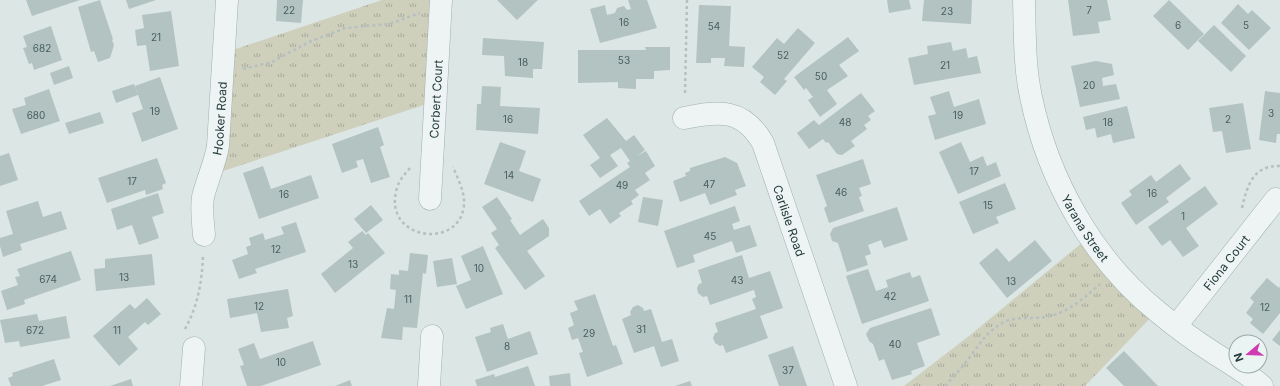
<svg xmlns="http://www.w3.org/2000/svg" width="1280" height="386" viewBox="0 0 1280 386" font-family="Inter,sans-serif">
	<defs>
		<pattern id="park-tufts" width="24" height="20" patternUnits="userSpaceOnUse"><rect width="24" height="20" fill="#ced0bc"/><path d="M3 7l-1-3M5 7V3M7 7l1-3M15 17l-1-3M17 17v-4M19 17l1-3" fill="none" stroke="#a7aa9a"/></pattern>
	</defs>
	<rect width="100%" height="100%" fill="#dbe6e5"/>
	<path fill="url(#park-tufts)" d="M382 0H441L436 101 211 175 224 53Z
		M1089 237 1157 311 1085 386H904L969 336Z"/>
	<path fill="#b2c3c2" d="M26 0H80L32 16Z
		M100 0 113 39 112 40 114 45 110 58 98 62 94 51 91 52 78 7Z
		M126 0H156L129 9Z
		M277 0H303L301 23 276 21Z
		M497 0H538L517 20Z
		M628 0H647L657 28 600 43 590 9 605 5 607 15 615 13 617 8 624 6 627 10 631 9Z
		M887 0H909L911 9 889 13Z
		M924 0H972L971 24 922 21Z
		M1068 0H1107L1111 20 1098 22 1100 33 1073 36Z
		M1169 0 1204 34 1188 50 1153 16Z
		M1238 4 1248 14 1252 10 1271 28 1249 50 1221 23Z
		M699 5 731 6 729 46 745 47 744 67 724 66 725 58H711V63H696Z
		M171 11 179 66 150 71 146 45 137 46 135 30 144 28 142 15Z
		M1214 25 1246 56 1231 72 1198 41Z
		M51 26 62 60 34 70 32 63 29 64 23 48 27 47 23 36Z
		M798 28 815 43 784 79 787 81 775 95 760 82 764 77 752 67 777 38 784 44Z
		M848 37 859 51 839 65 848 76 827 90 837 104 820 117 808 100 813 97 806 88 804 90 794 77Z
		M483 38 544 42 542 69H533V78L505 76 504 56 482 55Z
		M951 42 953 51 966 48 968 58 977 56 981 73 914 85 908 58 928 54 927 46Z
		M645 47H670V70L654 71V79H636V89L618 88V82L578 83V50H646Z
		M1096 61 1112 64 1114 75 1102 78 1103 86 1116 84 1120 99 1080 107 1071 66Z
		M69 66 73 78 54 85 50 73Z
		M160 77 178 129 142 142 132 113 143 109 135 86Z
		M134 84 138 95 116 103 112 91Z
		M482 86 501 87 500 106 540 108 538 134 476 130 477 104H481Z
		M49 89 60 121 21 134 12 109 26 105 24 98Z
		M949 91 954 107 979 99 986 124 935 140 928 116 936 114 930 97Z
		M1265 91 1280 93V134H1277L1276 143 1259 140Z
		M861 93 875 111 868 116 871 120 864 125 867 129 851 141 855 146 842 155 837 154 828 142 826 143 823 139 809 149 797 133 814 120 819 125Z
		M1243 103 1251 149 1226 153 1222 131 1213 132 1209 108Z
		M1127 106 1135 138 1113 143 1111 134 1097 138 1095 128 1086 130 1083 117Z
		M100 112 104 123 69 134 65 123Z
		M607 118 626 141 634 135 645 150 637 156 646 151 655 166 645 173 650 180 635 190 639 195 631 201 633 204 619 213 621 216 610 224 600 209 589 216 579 201 630 167 627 163 630 161 621 148 610 155 618 166 600 178 590 165 600 158 583 135Z
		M378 127 384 145 380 147 390 177 371 183 363 159 356 161 358 167 342 173 332 144Z
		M500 142 526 151 519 171 541 179 533 202 484 184Z
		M961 142 970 162 983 156 987 166 996 162 1001 176 958 194 939 152Z
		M9 153 18 180 0 186V156Z
		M725 157 737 163 746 186 735 190 737 195 710 205 705 193 680 202 673 181 686 176 685 173 690 171V168Z
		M157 158 166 183 162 185 163 189 146 195 145 190 107 203 98 178Z
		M863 159 871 184 859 188 862 196 859 197 864 211 829 223 824 208 827 206 816 175Z
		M1180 164 1191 179 1166 198 1169 202 1136 225 1121 203 1132 195 1129 191 1151 175 1156 182Z
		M263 166 271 189 311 175 319 198 259 219 243 173Z
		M1005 183 1016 209 996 217 999 223 973 234 959 202Z
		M1205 186 1218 204 1186 228 1199 246 1183 257 1170 240 1162 246 1148 227Z
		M158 193 164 213 152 217 159 238 139 245 132 225 117 230 111 209Z
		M497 197 512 219 510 220 520 235 543 219 549 228V236L527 251 545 276 525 290 495 248 499 245 491 233 497 229 482 207Z
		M643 197 663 200 658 226 638 222Z
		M38 201 43 217 61 211 67 229 20 244 22 250 3 257 0 246V238L13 234 6 211Z
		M371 205 383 220 366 233 354 219Z
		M735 206 740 221 732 224 734 230 750 225 757 246 736 253 732 241 693 255 695 262 677 268 664 231Z
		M897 207 908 240 884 248 881 240 868 245 871 254 865 256 868 265 847 272 838 243 832 241 830 234 833 228Z
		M296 222 306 252 255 269 257 273 239 279 232 260 248 254 246 247 251 245 249 238 263 233 265 240 284 234 281 227Z
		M362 231 366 235 368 233 385 253 335 293 321 274 353 248 348 242Z
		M1035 240 1052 261 1007 298 979 263 997 248 1009 262Z
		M483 246 503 294 466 309 456 286 471 280 461 256Z
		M71 251 81 280 24 300 25 304 7 310 1 291 18 285 15 277 20 276 17 269Z
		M410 253 428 255 426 274 423 273 417 328 403 327 402 340 381 338 387 308 394 309 396 290 390 289 391 274 399 275V270L408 271Z
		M152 254 155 285 96 291 94 269 105 268V259Z
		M742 255 749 278 770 271 783 308 760 316 768 338 726 353 723 345 720 346 715 343 713 338 715 333 718 332 715 323 756 309 752 299 756 297 754 290 710 305 707 296 703 297 698 293 697 288 699 284 702 283 698 270Z
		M452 258 457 284 437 287 433 261Z
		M868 269 876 291 888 287 886 280 910 272 912 278 920 275 929 301 862 324 846 276Z
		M1267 278 1279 288 1280 286V313L1263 334 1250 323 1253 319 1246 313 1254 302 1250 298Z
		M288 289 293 316 287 318 289 328 261 332 257 313 230 318 227 299Z
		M595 294 613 346 616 345 623 364 587 377 579 353 583 352 578 338 572 340 568 328 574 325 570 313 578 310 574 301Z
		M147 298 161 314 148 325 145 322 128 337 138 349 119 366 93 336 130 304 135 309Z
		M638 305 643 308 644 311 651 309 662 342 672 339 679 361 661 367 654 346 634 353 622 319 631 315 630 312 633 307Z
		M931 308 940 335 917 343 925 366 911 371 912 374 892 380 884 359 879 361 873 344 869 341 866 334 870 328Z
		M37 314 39 321 66 316 70 338 20 347 19 341 5 343 0 320Z
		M503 324 508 339 530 331 538 354 487 372 475 337 491 332 490 328Z
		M1280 330V346L1272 340Z
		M313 341 321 365 261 386H247L240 366 244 365 238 349 254 343 260 359Z
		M793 346 807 386H779L768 355Z
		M1124 351 1158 386H1124L1106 368Z
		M54 359 61 380 42 386H11L8 378 13 376 12 373Z
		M528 366 535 386H477L475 380 494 374 495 377Z
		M570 373 571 386H550L549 376Z
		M131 379 133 386H110Z
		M350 380 352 386H335Z
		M690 381 692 386H675Z"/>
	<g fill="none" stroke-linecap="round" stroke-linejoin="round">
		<defs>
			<g id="minor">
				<path id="s1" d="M1024 0C1025 32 1024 65 1031 97 1048 179 1092 259 1158 312 1176 327 1195 341 1214 353 1231 364 1247 373 1262 386"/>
				<path id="s2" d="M684 118C719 111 743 108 763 143L846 386"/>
				<path id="s3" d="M430 199 441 0"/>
				<path id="s4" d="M204 235C203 222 201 209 203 197 207 180 215 164 218 146L227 0"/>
				<path id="s5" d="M1176 326 1276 199"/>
				<path d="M191 386 194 348"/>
				<path d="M429 386 432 336"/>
			</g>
		</defs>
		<use href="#minor" stroke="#a1b0af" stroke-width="23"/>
		<path stroke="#b6c0c0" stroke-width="2.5" stroke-dasharray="3 3" stroke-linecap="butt" d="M243 69 272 62 309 42 345 28 389 24 420 13
			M685 93 687 0
			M410 168C405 174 399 180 397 188 381 240 460 251 464 205 465 192 458 179 453 167
			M1242 208C1247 186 1253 165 1280 166
			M185 329C198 305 202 282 203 255
			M945 386C953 377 962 368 969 358 980 344 987 331 1004 322 1018 316 1032 319 1046 317 1068 313 1084 298 1100 284"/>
		<use href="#minor" stroke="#eef4f4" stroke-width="22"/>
	</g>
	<g text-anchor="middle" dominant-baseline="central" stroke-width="3" stroke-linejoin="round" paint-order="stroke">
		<g font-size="10" fill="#485e5e">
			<text x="289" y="10">22</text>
			<text x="1089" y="10">7</text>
			<text x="947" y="11">23</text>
			<text x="624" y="22">16</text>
			<text x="1178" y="25">6</text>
			<text x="1246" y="25">5</text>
			<text x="714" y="26">54</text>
			<text x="156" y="37">21</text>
			<text x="42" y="48">682</text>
			<text x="783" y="55">52</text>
			<text x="624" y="60">53</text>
			<text x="523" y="62">18</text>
			<text x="945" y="65">21</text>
			<text x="821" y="76">50</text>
			<text x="1089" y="85">20</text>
			<text x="155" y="111">19</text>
			<text x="1271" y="113">3</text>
			<text x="36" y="115">680</text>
			<text x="958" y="115">19</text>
			<text x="508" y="119">16</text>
			<text x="1228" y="119">2</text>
			<text x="845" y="122">48</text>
			<text x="1108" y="122">18</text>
			<text x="974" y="171">17</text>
			<text x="509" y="175">14</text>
			<text x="132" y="181">17</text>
			<text x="709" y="184">47</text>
			<text x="622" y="185">49</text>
			<text x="841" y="192">46</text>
			<text x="1152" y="193">16</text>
			<text x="284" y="194">16</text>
			<text x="988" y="205">15</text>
			<text x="1183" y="216">1</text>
			<text x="710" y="236">45</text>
			<text x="276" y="249">12</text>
			<text x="353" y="264">13</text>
			<text x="479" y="268">10</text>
			<text x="124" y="277">13</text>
			<text x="48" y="279">674</text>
			<text x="737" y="280">43</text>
			<text x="1011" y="281">13</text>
			<text x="890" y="296">42</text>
			<text x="408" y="299">11</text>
			<text x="259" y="306">12</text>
			<text x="1265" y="307">12</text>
			<text x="641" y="329">31</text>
			<text x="35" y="330">672</text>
			<text x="117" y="330">11</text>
			<text x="589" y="333">29</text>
			<text x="895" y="344">40</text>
			<text x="507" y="346">8</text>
			<text x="281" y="362">10</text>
			<text x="788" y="370">37</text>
		</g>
		<g font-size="12" fill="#253c3c" stroke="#eaf4f3">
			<text stroke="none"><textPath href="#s3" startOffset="100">Corbert Court</textPath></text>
			<text stroke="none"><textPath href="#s4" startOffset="119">Hooker Road</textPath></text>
			<text stroke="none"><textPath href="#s2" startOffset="173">Carlisle Road</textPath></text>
			<text stroke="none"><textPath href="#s1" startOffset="240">Yarana Street</textPath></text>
			<text stroke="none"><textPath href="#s5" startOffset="81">Fiona Court</textPath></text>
		</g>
	</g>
	<g transform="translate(1248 354) rotate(251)"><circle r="19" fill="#eaf4f3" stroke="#9baaaa"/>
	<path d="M0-3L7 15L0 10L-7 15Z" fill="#cf3cb2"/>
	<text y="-6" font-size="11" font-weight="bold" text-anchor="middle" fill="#253c3c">N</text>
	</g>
</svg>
